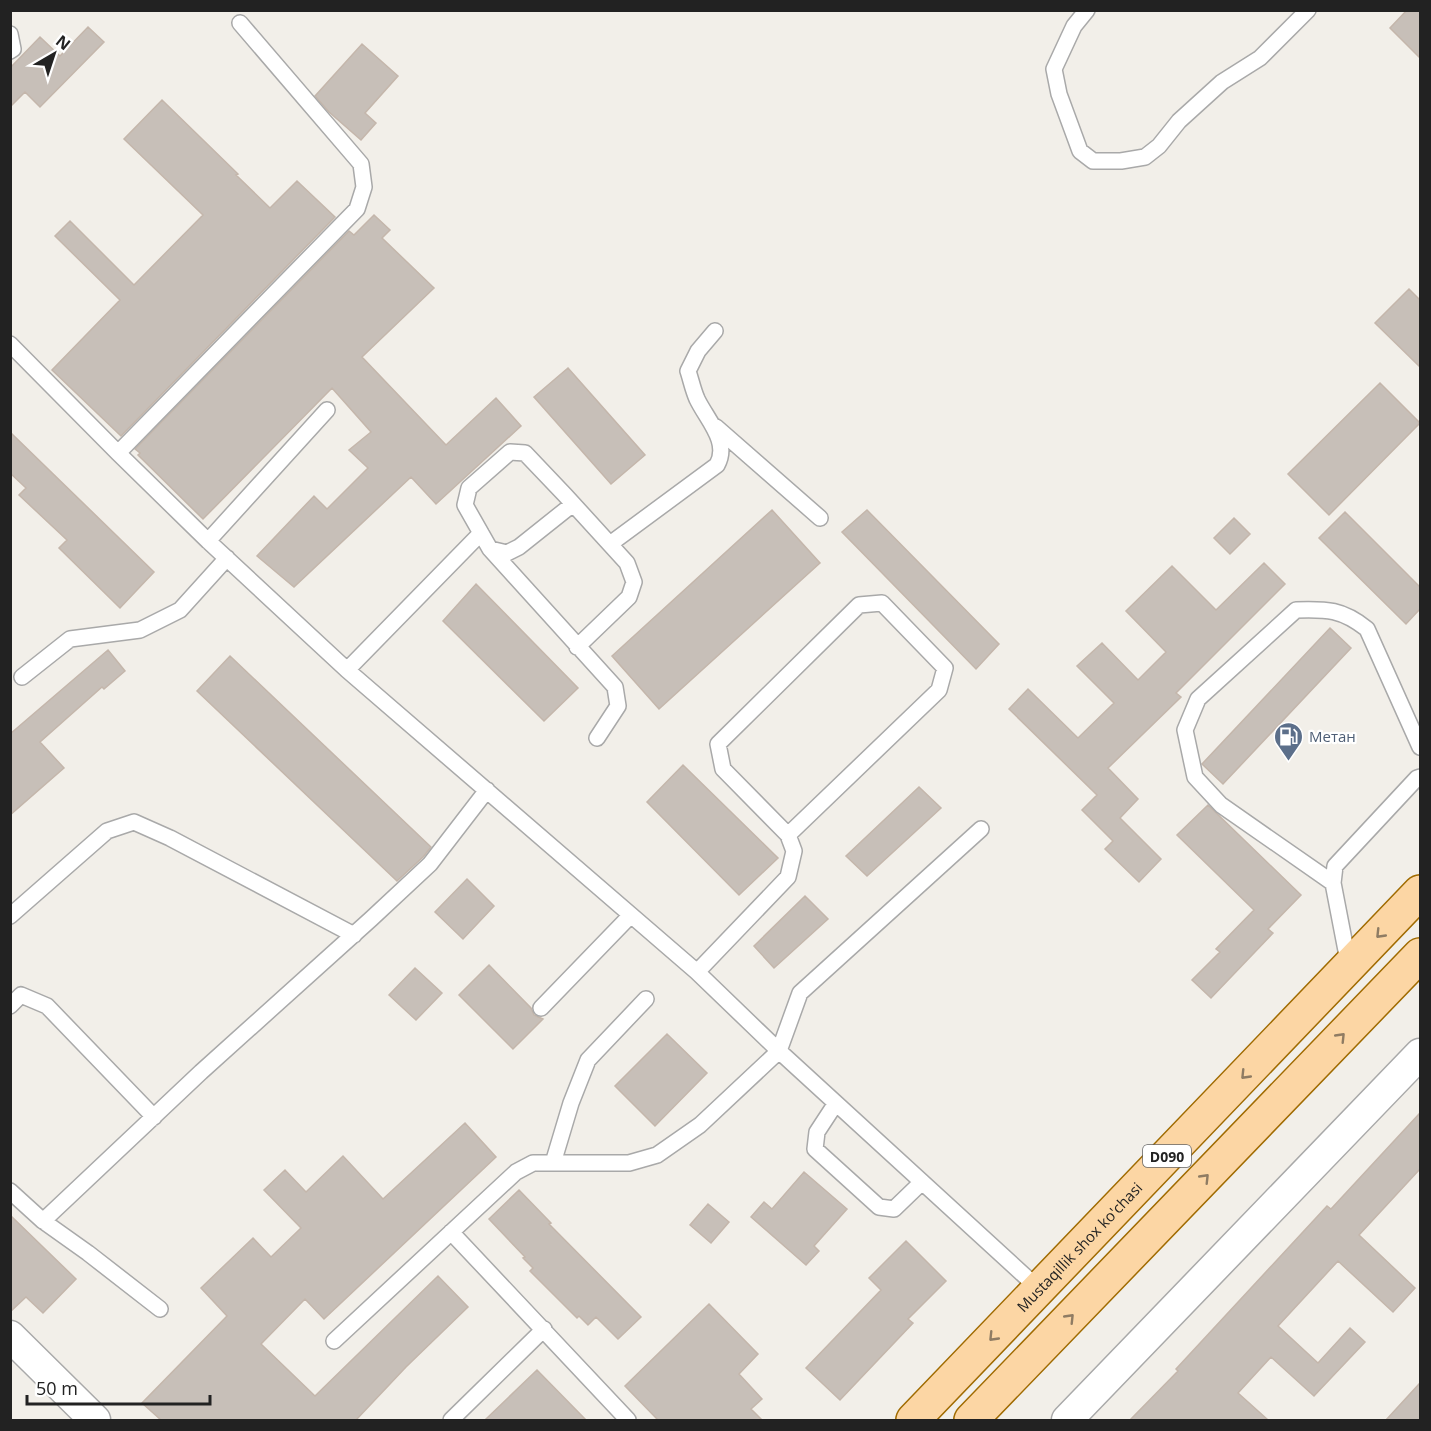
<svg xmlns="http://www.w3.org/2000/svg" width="1431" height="1431" viewBox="0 0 1431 1431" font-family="'Open Sans',sans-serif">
	<rect width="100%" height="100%" fill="#f2efe9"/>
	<path fill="#c7bfb8" stroke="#c4b6ab" stroke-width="1.5" d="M1407 10H1420V58L1390 28Z
		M88 27 104 42 40 107 25 92 10 107V68L40 37 60 56Z
		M362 44 398 76 365 113 376 123 361 140 329 112 315 96Z
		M162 100 238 174 236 175 270 208 297 181 335 217 121 436 52 370 120 300 55 236 70 221 134 285 203 215 124 139Z
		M374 215 390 230 382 238 434 288 362 357 446 445 496 398 521 426 436 504 411 477 294 587 257 556 314 496 327 509 368 468 349 450 371 432 332 388 203 519 138 455 140 453 135 449 349 231 354 235Z
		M1409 289 1420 300V367L1375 323Z
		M568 368 645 455 611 484 534 397Z
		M1380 383 1420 423 1329 515 1288 474Z
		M10 432 154 572 120 608 59 548 67 540 19 495 26 488 10 473Z
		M772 510 820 563 659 709 612 656Z
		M867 510 999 644 976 669 842 532Z
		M1345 512 1420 587V609L1406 624 1319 538Z
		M1234 518 1250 534 1230 554 1214 538Z
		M1264 563 1285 584 1176 693 1181 697 1108 768 1138 799 1120 818 1161 859 1139 882 1105 849 1113 841 1082 810 1097 795 1009 709 1028 689 1078 738 1114 703 1077 666 1102 643 1138 680 1166 652 1126 611 1172 566 1216 610Z
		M476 584 578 688 544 721 443 621Z
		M1330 628 1351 648 1223 784 1202 764Z
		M108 650 125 671 104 689 102 687 40 742 64 768 10 815V734Z
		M230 656 431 847 423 857 397 881 197 691Z
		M683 765 778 858 739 895 647 802Z
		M919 787 941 808 867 876 846 856Z
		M1208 805 1301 895 1268 929 1273 933 1211 998 1192 980 1220 952 1216 949 1254 910 1177 835Z
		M467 879 494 906 463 939 435 912Z
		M805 896 828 919 774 968 754 946Z
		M489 965 531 1008 534 1015 543 1019 513 1049 459 995Z
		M415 968 442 993 416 1020 389 995Z
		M667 1034 707 1073 655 1126 615 1086Z
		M1420 1113V1169L1359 1235 1415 1288 1393 1312 1338 1261 1278 1326 1318 1363 1350 1328 1365 1342 1314 1396 1271 1357 1238 1393 1268 1420H1130L1178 1371 1176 1369 1327 1206 1331 1209Z
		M465 1123 496 1157 324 1319 305 1299 261 1344 315 1396 438 1276 468 1307 406 1367 356 1420H161L142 1403 227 1316 201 1288 253 1238 271 1257 301 1228 264 1190 285 1170 306 1192 343 1156 383 1199Z
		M804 1172 847 1209 814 1246 819 1251 806 1265 751 1217 764 1202 772 1209Z
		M519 1190 551 1223 549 1224 641 1317 618 1339 596 1317 588 1325 579 1316 577 1318 530 1271 533 1268 523 1258 525 1257 489 1219Z
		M708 1204 729 1222 711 1243 690 1225Z
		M10 1215 76 1279 43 1313 26 1297 10 1312Z
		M906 1241 946 1281 908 1319 913 1323 840 1400 806 1368 881 1290 869 1278Z
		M709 1304 758 1354 739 1374 762 1399 751 1409 762 1420H658L625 1386Z
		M537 1370 586 1420H485Z
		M1420 1383V1420H1386Z"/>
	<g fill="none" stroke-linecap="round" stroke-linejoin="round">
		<defs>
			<path id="lane" d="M1087 10 1074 26 1054 69 1059 94 1080 151 1093 161H1121L1145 157 1159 146 1179 121 1222 82 1260 58 1308 10
				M10 34 13 49 10 51
				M10 344 118 453 208 541 347 670 697 972 779 1051 1039 1289
				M716 427 820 518
				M118 453 357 209 364 187 361 164 240 23
				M208 541 327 410
				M610 544 717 465C730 442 707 420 697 399 693 390 691 380 688 371L698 351 715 331
				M490 549 507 553 519 547 573 504
				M577 647 629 597 634 582 627 563 565 495 525 453 510 452 469 488 465 505 490 549 615 687 618 706 597 738
				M347 670 481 533
				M22 677 70 639 140 630 180 610 227 558
				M1333 883 1221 805 1195 777 1185 730 1198 699 1296 610C1327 609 1342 609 1367 629L1420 747
				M10 916 107 831 134 822 170 838 354 935
				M1349 966 1333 883 1335 866 1417 778 1420 777
				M697 972 788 877 794 851 788 835 723 769 718 744 859 605 882 603 945 668 939 690 788 835
				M10 1006 21 995 47 1006 154 1117
				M541 1008 631 915
				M836 1103 817 1132 815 1149 879 1207 894 1209 922 1182
				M553 1163 571 1103 588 1060 646 999
				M10 1191 43 1221 88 1253 160 1309
				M43 1221 201 1072 371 919 430 864 487 790
				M451 1232 628 1420
				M334 1341 516 1172 533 1163H629L657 1155 700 1125 779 1051 800 993 981 829
				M451 1420 544 1329"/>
			<path id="street" d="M10 1336 95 1420
				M1067 1420 1420 1054"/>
			<g id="primary">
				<path id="s1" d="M913 1420 1420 892"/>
				<path d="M971 1420 1420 955"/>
			</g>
		</defs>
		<use href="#lane" stroke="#a9a9a9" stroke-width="18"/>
		<use href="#street" stroke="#a9a9a9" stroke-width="33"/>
		<use href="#primary" stroke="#a06b00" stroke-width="36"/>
		<use href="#lane" stroke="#fff" stroke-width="15"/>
		<use href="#street" stroke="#fff" stroke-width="30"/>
		<use href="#primary" stroke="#fcd6a4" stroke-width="33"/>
	</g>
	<defs><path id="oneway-chevron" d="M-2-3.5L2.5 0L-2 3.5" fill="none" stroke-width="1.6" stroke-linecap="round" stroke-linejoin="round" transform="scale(1.5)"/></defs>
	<g stroke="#8f7c63">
		<use href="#oneway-chevron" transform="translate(1380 934) rotate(134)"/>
		<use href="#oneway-chevron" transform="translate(1341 1037) rotate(-46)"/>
		<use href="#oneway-chevron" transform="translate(1245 1075) rotate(134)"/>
		<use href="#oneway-chevron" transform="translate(1205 1178) rotate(-46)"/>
		<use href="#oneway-chevron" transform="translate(1070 1318) rotate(-46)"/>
		<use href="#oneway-chevron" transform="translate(993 1337) rotate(134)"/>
	</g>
	<defs>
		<symbol id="fuel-pin" viewBox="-11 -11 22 30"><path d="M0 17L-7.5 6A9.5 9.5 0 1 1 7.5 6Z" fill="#5c6f8a" stroke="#fff"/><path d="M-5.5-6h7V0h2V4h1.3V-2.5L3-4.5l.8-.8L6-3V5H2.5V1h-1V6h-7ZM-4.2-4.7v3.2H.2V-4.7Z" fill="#fff"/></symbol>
	</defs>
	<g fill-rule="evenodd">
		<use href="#fuel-pin" x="1272" y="720" width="33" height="45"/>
	</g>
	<g text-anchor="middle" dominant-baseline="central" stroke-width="4.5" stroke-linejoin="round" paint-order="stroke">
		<rect fill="#fff" stroke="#646464" stroke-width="1.5" x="1143" y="1145" width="48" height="22" rx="4.5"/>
		<g font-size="14" font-weight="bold" fill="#222">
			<text x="1167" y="1156">D090</text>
		</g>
		<g font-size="15" fill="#4e5e75" stroke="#fff" text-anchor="start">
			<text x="1309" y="736">Метан</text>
		</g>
		<g font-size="15" fill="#222" stroke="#fff">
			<text stroke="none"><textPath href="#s1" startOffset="240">Mustaqillik shox ko'chasi</textPath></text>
		</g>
	</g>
	<rect width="1431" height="1431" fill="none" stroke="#222222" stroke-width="24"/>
	<g transform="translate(54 54) rotate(39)" stroke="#ffffff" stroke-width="4.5" paint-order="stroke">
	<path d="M0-4.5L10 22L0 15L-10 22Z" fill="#222222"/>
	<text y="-9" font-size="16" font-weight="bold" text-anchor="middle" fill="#222222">N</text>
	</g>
	<path d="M27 1395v9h183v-9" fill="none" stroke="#222222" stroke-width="3"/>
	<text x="36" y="1395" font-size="18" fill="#222222" stroke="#ffffff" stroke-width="4.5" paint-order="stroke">50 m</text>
</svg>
